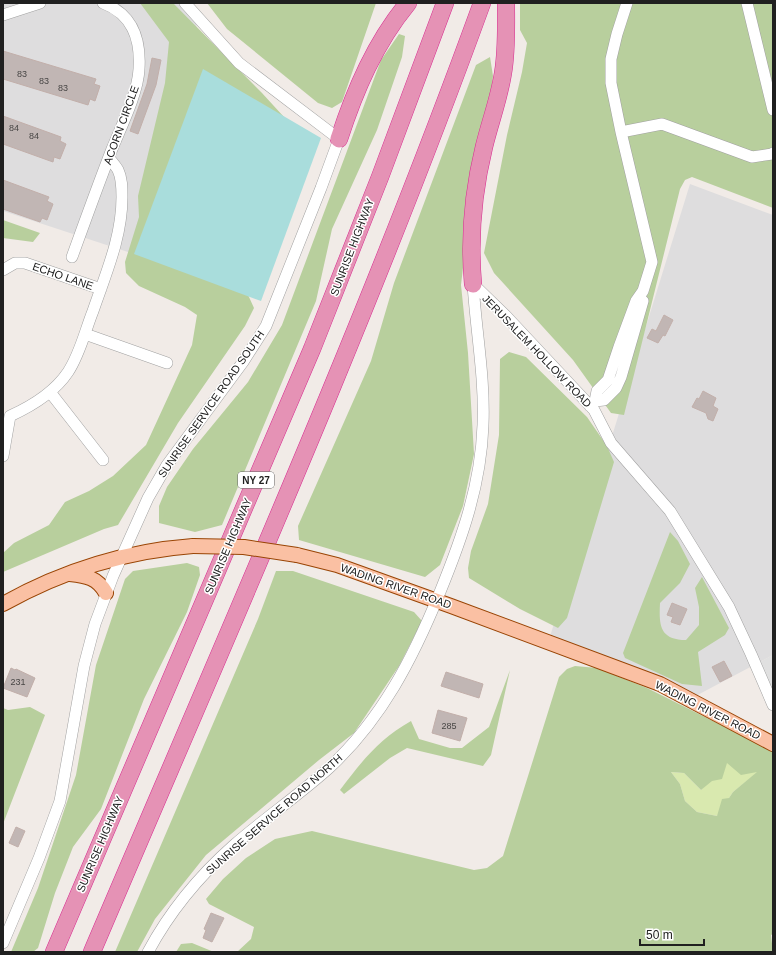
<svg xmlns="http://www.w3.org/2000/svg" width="776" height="955" viewBox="0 0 776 955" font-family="Arial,sans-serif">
	<rect width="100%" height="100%" fill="#f1ebe7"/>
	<path fill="#deddde" d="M3 3H193L203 69 134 254 3 211Z
		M690 184 773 215V655L690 699 548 643Z"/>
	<path fill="#d9e9af" d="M727 762 758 772 733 792 717 816 697 812 685 801 680 784 671 772 684 773 701 790Z"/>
	<path fill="#b8cf9d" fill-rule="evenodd" d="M140 3H173L262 93 306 141 244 286 254 308 245 326 178 423 118 525 104 529 3 572V553L14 543 49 525 65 502 89 491 113 476 146 445 192 345 197 315 185 307 139 286 126 273 125 262 139 217 138 196 165 83 169 42Z
		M207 3H376L342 102 332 108 318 103 227 29Z
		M520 3H773V208L692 177 685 180 680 189 624 415 611 413 573 360 494 273 484 253 507 135 522 72 527 43 520 30Z
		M399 34 405 36 402 57 377 130 332 229 316 301 222 525 195 532 159 523V506L167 487 193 449 248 382 282 325 381 60Z
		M490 57 493 76 491 98 478 137 461 285 468 353 474 454 463 506 440 565 425 577 299 540 298 526 371 361 394 283 476 65Z
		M3 220 40 233 33 242 3 238Z
		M509 352 526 357 587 417 607 446 614 462 567 618 558 628 520 609 469 578 468 568 471 551 488 504 499 435 500 359Z
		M670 532 678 541 690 564 680 583 660 603C659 624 659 640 686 640L699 625V607L695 588 702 577 729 628 725 635 698 652 702 686 682 684 625 658 623 653Z
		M187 563 199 567 200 575 187 612 144 699 101 809 73 847 55 893 38 948 33 952H11L38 888 76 775 96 665 125 579 133 571Z
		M276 571H293L414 612 422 621 399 666 354 733 319 760 206 855 155 919 137 952H115L258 619Z
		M575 666 597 668 647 688 773 751V934L771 935 773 952H237L251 939 254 927 209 904 206 899 223 879 246 858 275 839 312 831 474 870 487 868 503 856 559 677 567 669ZM727 763 741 775 757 772 733 792 729 798 722 799 717 816 697 812 685 801 680 784 671 772 684 773 701 790 712 781 722 779Z
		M510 670 491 755 483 766 407 748 390 758 344 794 340 790C362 761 379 739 411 721L419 739 450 748H462L489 727Z
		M30 707 45 715 3 824V708L8 710Z
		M192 943 214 952H176L181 944Z"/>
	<path fill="#e0e0e0" d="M773 655V705L756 664Z"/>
	<path fill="#a9dddc" d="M203 69 321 138 261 301 134 254Z"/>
	<path fill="#c1b6b4" stroke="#c2afaa" d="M3 51 96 79 94 84 100 86 95 101 90 99 88 105 3 79Z
		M152 58 161 60 156 85 138 134 130 131 147 84Z
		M3 116 61 137 60 141 66 144 60 159 54 157 53 162 3 144Z
		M3 180 49 197 47 201 53 204 47 220 42 218 40 222 3 209Z
		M664 315 673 320 665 336 663 335 658 343 647 338 652 329 656 331Z
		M703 391 716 398 713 406 718 409 713 421 708 419 706 413 692 407 697 398 699 399Z
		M672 603 687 609 680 625 671 622 673 617 667 615Z
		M724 661 732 676 720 682 712 667Z
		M11 668 15 670 16 669 35 678 27 697 3 688Z
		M446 672 483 684 479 698 441 686Z
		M438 710 467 718 460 741 432 733Z
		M16 827 25 831 18 847 9 843Z
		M211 913 224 918 212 942 203 938 206 930 204 929Z"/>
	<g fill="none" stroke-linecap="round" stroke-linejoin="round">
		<defs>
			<path id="minor" d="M747 3 773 110
				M3 15 40 3
				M621 132 662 124 752 157 772 154 773 153
				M72 257C85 221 98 185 112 149 121 127 138 93 139 69 141 38 132 14 103 3
				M3 270 15 263H25L101 289
				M473 284 507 317 594 410 611 443 670 511 729 607 751 654 773 705
				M85 334 167 363
				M50 392 103 460
				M595 401 604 400 616 388 621 377 643 301
				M590 406 595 401 597 391 608 380 619 347 636 301 643 291 652 262 621 132 611 83V59L617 34 627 3
				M3 456 10 416C32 406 54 393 68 372 80 354 85 331 93 311 106 273 122 237 122 197 122 188 122 178 118 170 116 166 112 162 109 158
				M3 943 39 858 60 801 84 666 95 624 113 576 148 498 167 465 243 362 266 326 321 188 339 139 239 63 185 3
				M148 952C170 911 199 876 234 845 265 818 299 795 329 768 382 719 413 658 440 592 462 538 481 485 483 425 485 378 476 331 473 284"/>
			<path id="major" d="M297 555 337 565 451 606 660 684 773 744
				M69 574C86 576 97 577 106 593
				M3 604C62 571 125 551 193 546"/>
			<path id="highway" d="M339 139C355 90 375 43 408 3
				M473 284C469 238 473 192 484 147 490 122 499 99 503 73 507 50 506 26 506 3
				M54 952 312 349 380 177 445 3
				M92 952C226 637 365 325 482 3"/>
		</defs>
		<use href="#minor" stroke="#a1a1a1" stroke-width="12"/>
		<use href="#major" stroke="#994404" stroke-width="16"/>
		<use href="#highway" stroke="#d72c90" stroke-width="18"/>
		<use href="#minor" stroke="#fff" stroke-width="11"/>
		<use href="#major" stroke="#fac0a3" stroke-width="14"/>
		<use href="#highway" stroke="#e592b5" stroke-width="17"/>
		<defs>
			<path id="major-bridge" d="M193 546 244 547 297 555"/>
		</defs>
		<use href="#major-bridge" stroke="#994404" stroke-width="16" stroke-linecap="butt"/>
		<use href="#major-bridge" stroke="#fac0a3" stroke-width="14"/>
	</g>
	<g text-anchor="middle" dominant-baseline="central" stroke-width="3" stroke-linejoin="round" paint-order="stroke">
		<g font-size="9" fill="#484645">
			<text x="22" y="74">83</text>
			<text x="44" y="81">83</text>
			<text x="63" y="88">83</text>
			<text x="14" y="128">84</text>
			<text x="34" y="136">84</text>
			<text x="18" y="682">231</text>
			<text x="449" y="726">285</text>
		</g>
		<rect fill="#fff" stroke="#636363" stroke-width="1" x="238" y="472" width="36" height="16" rx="3"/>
		<g font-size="10" font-weight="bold" fill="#202020">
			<text x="256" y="480">NY 27</text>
		</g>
		<g font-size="11" fill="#202020" stroke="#fff">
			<text transform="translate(121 125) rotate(-70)">ACORN CIRCLE</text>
			<text transform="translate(352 247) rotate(-69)">SUNRISE HIGHWAY</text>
			<text transform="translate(63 276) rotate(19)">ECHO LANE</text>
			<text transform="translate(537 351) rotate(46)">JERUSALEM HOLLOW ROAD</text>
			<text transform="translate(211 404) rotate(-55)">SUNRISE SERVICE ROAD SOUTH</text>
			<text transform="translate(228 546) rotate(-67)">SUNRISE HIGHWAY</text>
			<text transform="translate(396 586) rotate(19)">WADING RIVER ROAD</text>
			<text transform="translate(708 710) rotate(27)">WADING RIVER ROAD</text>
			<text transform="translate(274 814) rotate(-41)">SUNRISE SERVICE ROAD NORTH</text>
			<text transform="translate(100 844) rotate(-67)">SUNRISE HIGHWAY</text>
		</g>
	</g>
	<rect width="776" height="955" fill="none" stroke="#202020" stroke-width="8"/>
	<path d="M640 939v6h64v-6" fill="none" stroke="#202020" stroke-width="2"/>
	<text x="646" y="939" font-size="12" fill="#202020" stroke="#ffffff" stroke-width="3" paint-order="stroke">50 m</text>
</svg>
